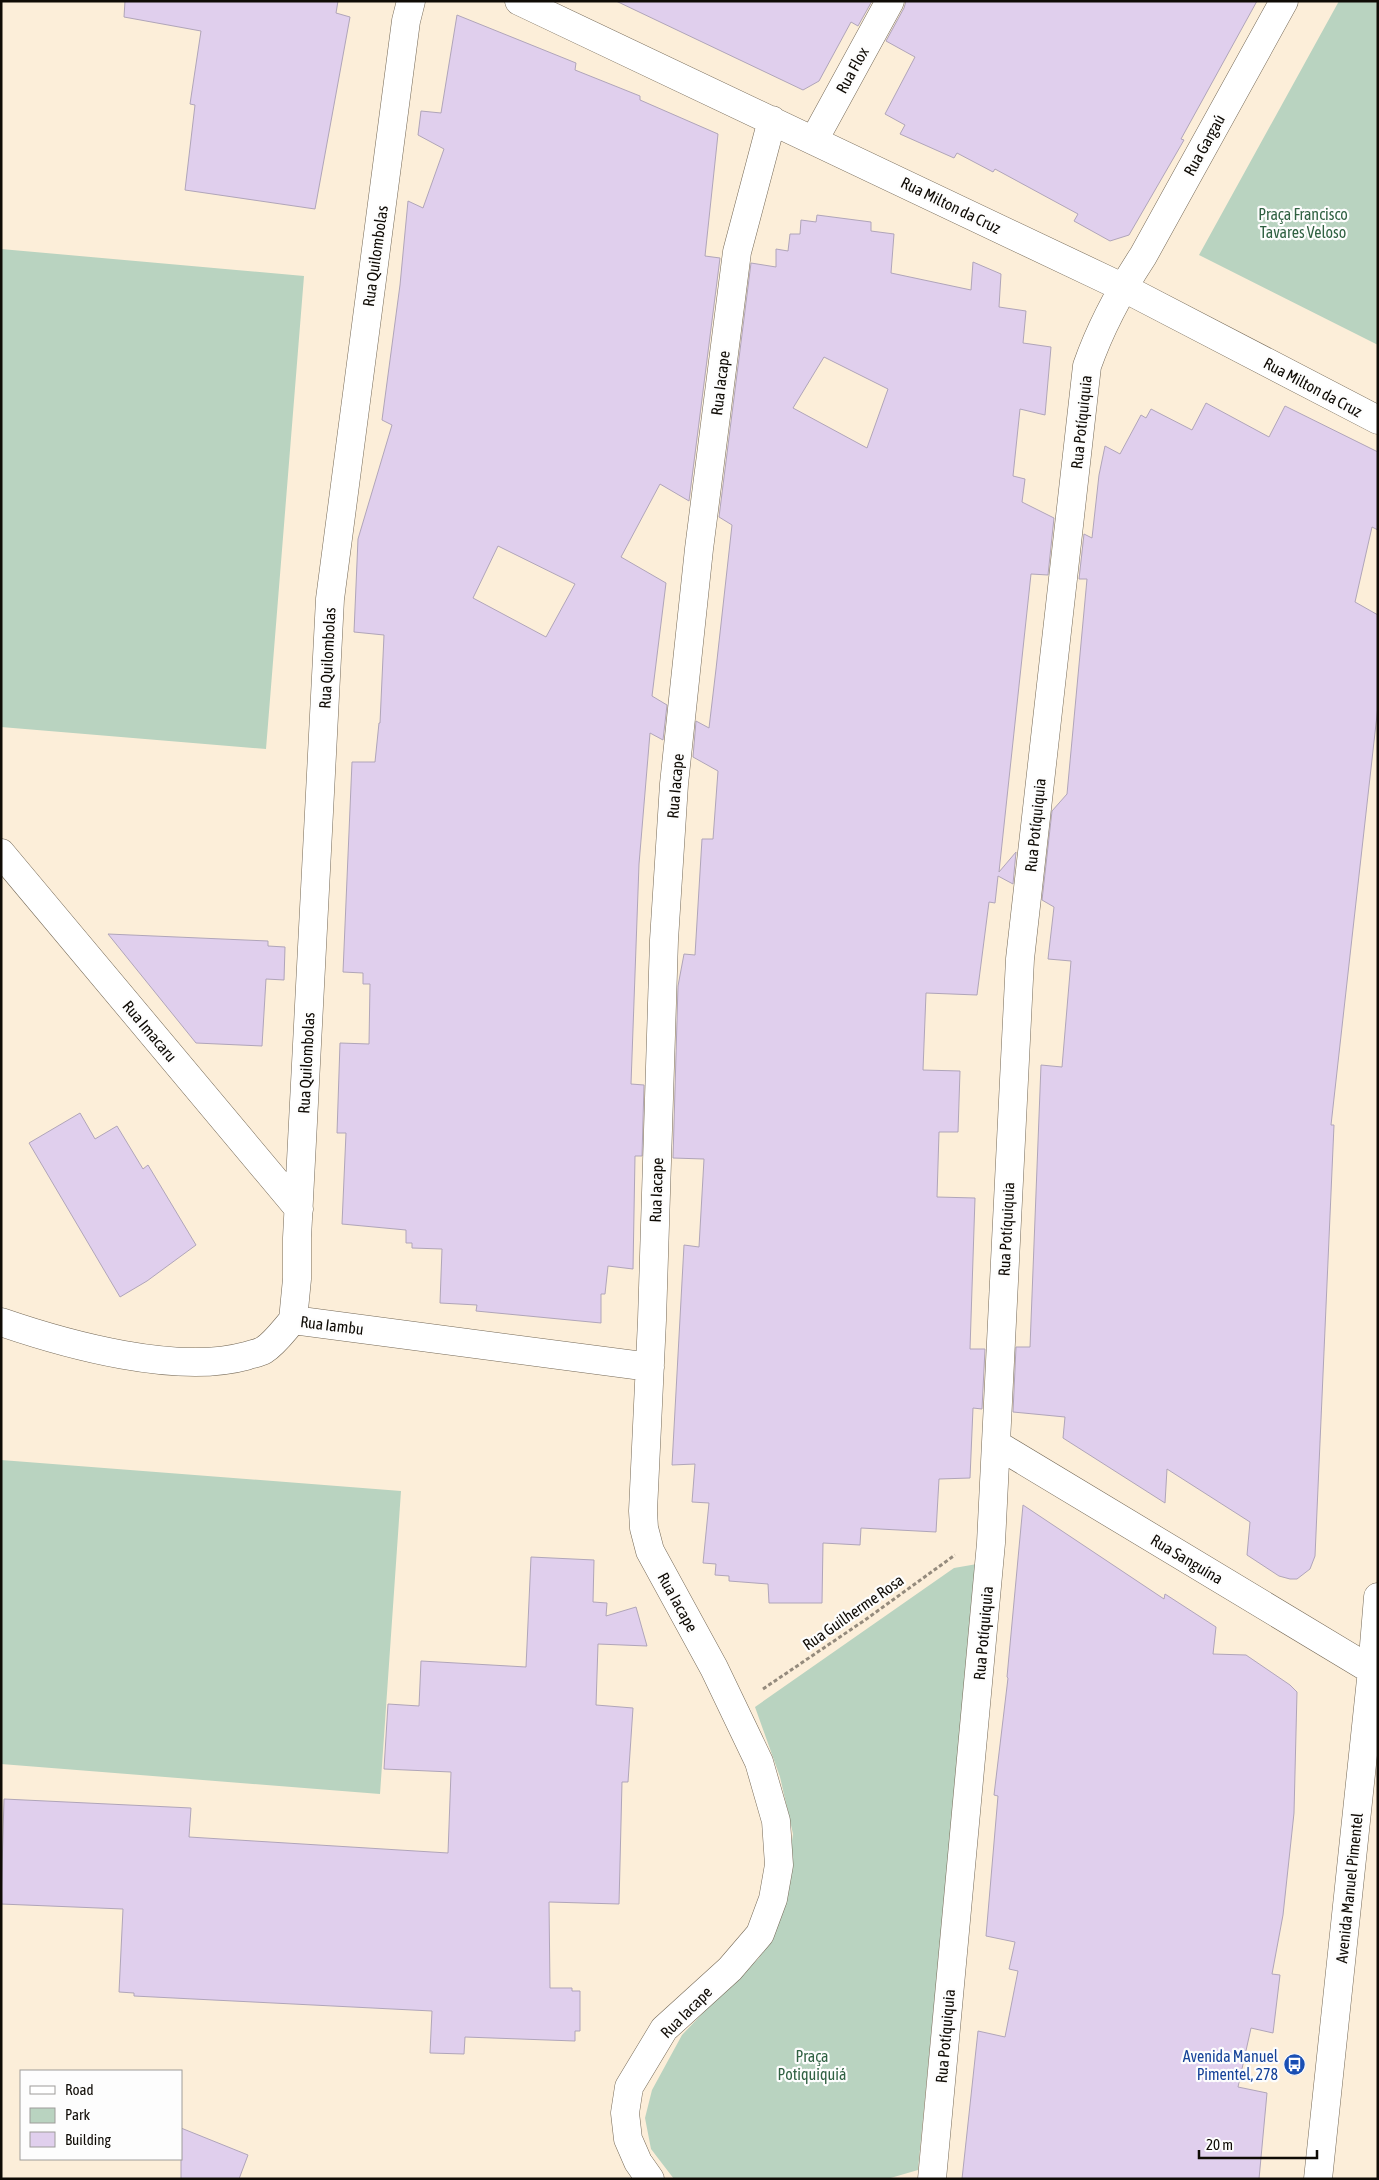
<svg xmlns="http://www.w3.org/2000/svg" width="1379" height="2180" viewBox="0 0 1379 2180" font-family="'Asap Condensed',sans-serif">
	<rect width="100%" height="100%" fill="#fceed9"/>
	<path fill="#b9d3c0" d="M1339 1H1378V345L1199 255Z
		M1 249 304 276 266 749 1 727Z
		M1 1460 401 1491 380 1794 1 1764Z
		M977 1564 918 2170 887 2179H674L651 2149 645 2118 652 2090 682 2035 715 2000 759 1958 782 1907 793 1834 780 1777 755 1707 954 1568Z"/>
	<path fill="#e0cfed" stroke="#b0a5b9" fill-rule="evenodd" d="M125 1H338L336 13 350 17 315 209 185 190 195 105 190 104 201 31 124 17Z
		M616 1H872L858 26 851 22 819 81 803 90Z
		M906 1H1257L1181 139 1184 140 1129 235 1110 241 1074 221 1078 214 995 169 993 172 957 153 954 158 900 134 905 125 885 114 915 57 886 41 904 8Z
		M457 15 576 63 575 70 640 96V100L718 134 705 256 720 258 689 501 660 484 621 557 666 583 652 696 667 705 663 740 650 733 639 864 631 1084 644 1085 642 1156H635L633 1269 608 1266 605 1294H601V1323L476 1311 477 1305 440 1303 442 1249 412 1248V1243H406V1230L342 1224 346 1133H337L340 1043 369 1044 370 984H363V973L343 972 352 762H375L379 723H380L384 635 354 632 358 539 392 425 382 420 400 285 408 201 423 208 444 149 418 135 421 111 441 113ZM498 546 575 584 546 637 473 598Z
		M817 215 871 222V231L894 234 891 273 971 290 973 262 1001 274 999 307 1026 311 1023 343 1051 347 1045 415 1020 409 1013 476 1025 479 1022 502 1054 518 1048 575 1031 574 999 872 1016 852 1013 884 998 876 995 903 989 902 977 995 926 993 923 1070 960 1071 958 1132H939L937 1197 975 1198 970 1349H985L982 1409 973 1408 970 1478 939 1479 936 1532 861 1528 860 1545 823 1543 822 1603H769L768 1584 729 1581V1576L715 1575 716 1564 703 1563 709 1503 692 1502 695 1464 672 1465 684 1245 699 1247 704 1159 673 1158 678 986 684 954 695 955 702 839H713L718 771 693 757 696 721 709 728 716 669 732 525 719 517 751 263 776 267V249L788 251 790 234H800L801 220 816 222ZM824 357 888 389 867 448 793 408Z
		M1206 403 1269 437 1285 406 1378 452V530L1372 527 1355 602 1378 615V706L1331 1125H1334L1315 1556 1310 1569 1297 1579H1290L1279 1576 1247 1555 1250 1522 1167 1469 1165 1503 1063 1438 1065 1417 1013 1412 1016 1347H1030L1041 1065 1062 1067 1071 961 1048 959 1054 907 1042 900 1052 811 1067 794 1087 579H1079L1084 534 1092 538 1099 475 1105 446 1120 454 1141 415 1146 418 1151 409 1192 430Z
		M108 934 268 941V946L285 947 284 980 266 979 262 1046 196 1043Z
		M80 1113 95 1139 117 1126 143 1169 148 1165 196 1245 147 1281 120 1297 29 1143Z
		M1023 1505 1164 1599 1165 1594 1216 1627 1213 1654 1246 1655 1290 1685 1297 1692 1294 1813 1283 1915 1272 1974 1280 1975 1273 2033 1251 2028 1238 2087 1267 2093 1259 2179H962L978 2031 1005 2037 1018 1971 1009 1969 1015 1942 986 1936 998 1796 994 1795 1008 1678 1007 1677Z
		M531 1557 594 1560 593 1602 607 1603 606 1616 636 1607 647 1646 598 1644 596 1705 633 1708 628 1782H622L619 1904 549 1902 550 1988H572V1991H580V2031H575V2041L465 2037 464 2054 430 2053 432 2011 134 1996V1993L119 1992 123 1909 1 1904 4 1799 191 1808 189 1837 448 1853 451 1772 384 1769 388 1704 419 1706 421 1661 526 1667Z
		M181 2128 248 2155 239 2179H181Z"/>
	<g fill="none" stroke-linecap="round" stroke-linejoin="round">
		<defs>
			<path id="minor" d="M519 1 1122 287 1378 420
				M814 140 890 1
				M1 853 299 1209
				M293 1320 297 1279V1238L330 599 406 21 411 1
				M293 1320 650 1367
				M1 1322C68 1345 177 1375 246 1356 251 1354 259 1353 264 1350 275 1343 284 1330 293 1320
				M996 1444 1378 1674
				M650 2179 638 2162 628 2139 625 2113 629 2087 664 2029 730 1969 760 1934 773 1899 779 1865 776 1821 759 1762 714 1668 650 1551 644 1528 643 1511 652 1320 664 940 674 784 699 549 737 252 772 120
				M932 2179 991 1543 1020 959 1087 366C1101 326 1120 291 1143 256L1284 1
				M1318 2179 1372 1670 1378 1597"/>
		</defs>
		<use href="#minor" stroke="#756957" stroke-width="29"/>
		<path stroke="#958b7d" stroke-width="3" stroke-dasharray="4 2.5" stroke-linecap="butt" d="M763 1689 865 1620 955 1555"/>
		<use href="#minor" stroke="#fff" stroke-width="28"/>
	</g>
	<defs>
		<symbol id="bus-disc" viewBox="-11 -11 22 22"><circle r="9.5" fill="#1a4fb4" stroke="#fdfdfd"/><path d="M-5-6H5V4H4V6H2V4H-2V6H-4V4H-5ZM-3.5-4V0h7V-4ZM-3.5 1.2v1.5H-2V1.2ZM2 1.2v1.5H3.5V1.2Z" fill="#fff"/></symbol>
	</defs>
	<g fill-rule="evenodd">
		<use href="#bus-disc" x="1282" y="2052" width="25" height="25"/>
	</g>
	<g text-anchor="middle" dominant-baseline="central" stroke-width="4.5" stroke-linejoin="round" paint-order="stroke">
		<g font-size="16" fill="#0f0b05" stroke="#fdfdfd">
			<text transform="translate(852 70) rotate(-61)">Rua Flox</text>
			<text transform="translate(1204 145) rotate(-61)">Rua Gargaú</text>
			<text transform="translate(951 205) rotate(26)">Rua Milton da Cruz</text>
			<text transform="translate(375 256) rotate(-82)">Rua Quilombolas</text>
			<text transform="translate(720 383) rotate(-83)">Rua Iacape</text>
			<text transform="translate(1313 387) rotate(28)">Rua Milton da Cruz</text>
			<text transform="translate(1081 422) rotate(-84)">Rua Potíquiquia</text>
			<text transform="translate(327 658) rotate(-87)">Rua Quilombolas</text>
			<text transform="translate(675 786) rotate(-85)">Rua Iacape</text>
			<text transform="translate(1035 825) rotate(-84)">Rua Potíquiquia</text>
			<text transform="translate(150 1031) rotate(50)">Rua Imacaru</text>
			<text transform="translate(306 1063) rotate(-87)">Rua Quilombolas</text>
			<text transform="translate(656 1190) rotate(-88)">Rua Iacape</text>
			<text transform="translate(1006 1229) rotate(-87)">Rua Potíquiquia</text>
			<text transform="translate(332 1325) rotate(7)">Rua Iambu</text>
			<text transform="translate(1187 1559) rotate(31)">Rua Sanguína</text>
			<text transform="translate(678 1602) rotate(61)">Rua Iacape</text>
			<text transform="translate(853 1612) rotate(-35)">Rua Guilherme Rosa</text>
			<text transform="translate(983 1633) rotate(-85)">Rua Potíquiquia</text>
			<text transform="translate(1349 1888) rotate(-84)">Avenida Manuel Pimentel</text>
			<text transform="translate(686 2012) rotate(-45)">Rua Iacape</text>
			<text transform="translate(945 2036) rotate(-85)">Rua Potíquiquia</text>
		</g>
		<g font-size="16" fill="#306142" stroke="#fdfdfd">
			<text x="1303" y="214">Praça Francisco<tspan x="1303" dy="18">Tavares Veloso</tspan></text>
			<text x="812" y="2056">Praça<tspan x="812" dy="18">Potiquiquiá</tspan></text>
		</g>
		<g font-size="16" fill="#164399" stroke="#fdfdfd" text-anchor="end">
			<text x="1278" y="2056">Avenida Manuel<tspan x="1278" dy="18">Pimentel, 278</tspan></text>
		</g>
	</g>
	<rect width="1379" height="2180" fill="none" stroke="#0f0b05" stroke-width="5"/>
	<rect x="20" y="2070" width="162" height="90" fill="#fdfdfd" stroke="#9e9c9a"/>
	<rect x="30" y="2086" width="25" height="8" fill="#ffffff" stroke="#9e9c9a"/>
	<text x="65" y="2095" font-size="15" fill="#0f0b05">Road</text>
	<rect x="30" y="2108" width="25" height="15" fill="#b9d3c0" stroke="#9e9c9a"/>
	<text x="65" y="2120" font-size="15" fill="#0f0b05">Park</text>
	<rect x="30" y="2132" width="25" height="15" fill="#e0cfed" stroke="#9e9c9a"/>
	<text x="65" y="2145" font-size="15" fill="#0f0b05">Building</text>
	<path d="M1199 2150v8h118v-8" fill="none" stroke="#0f0b05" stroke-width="2.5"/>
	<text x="1206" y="2150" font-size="15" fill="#0f0b05" stroke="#fdfdfd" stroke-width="4" paint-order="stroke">20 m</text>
</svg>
